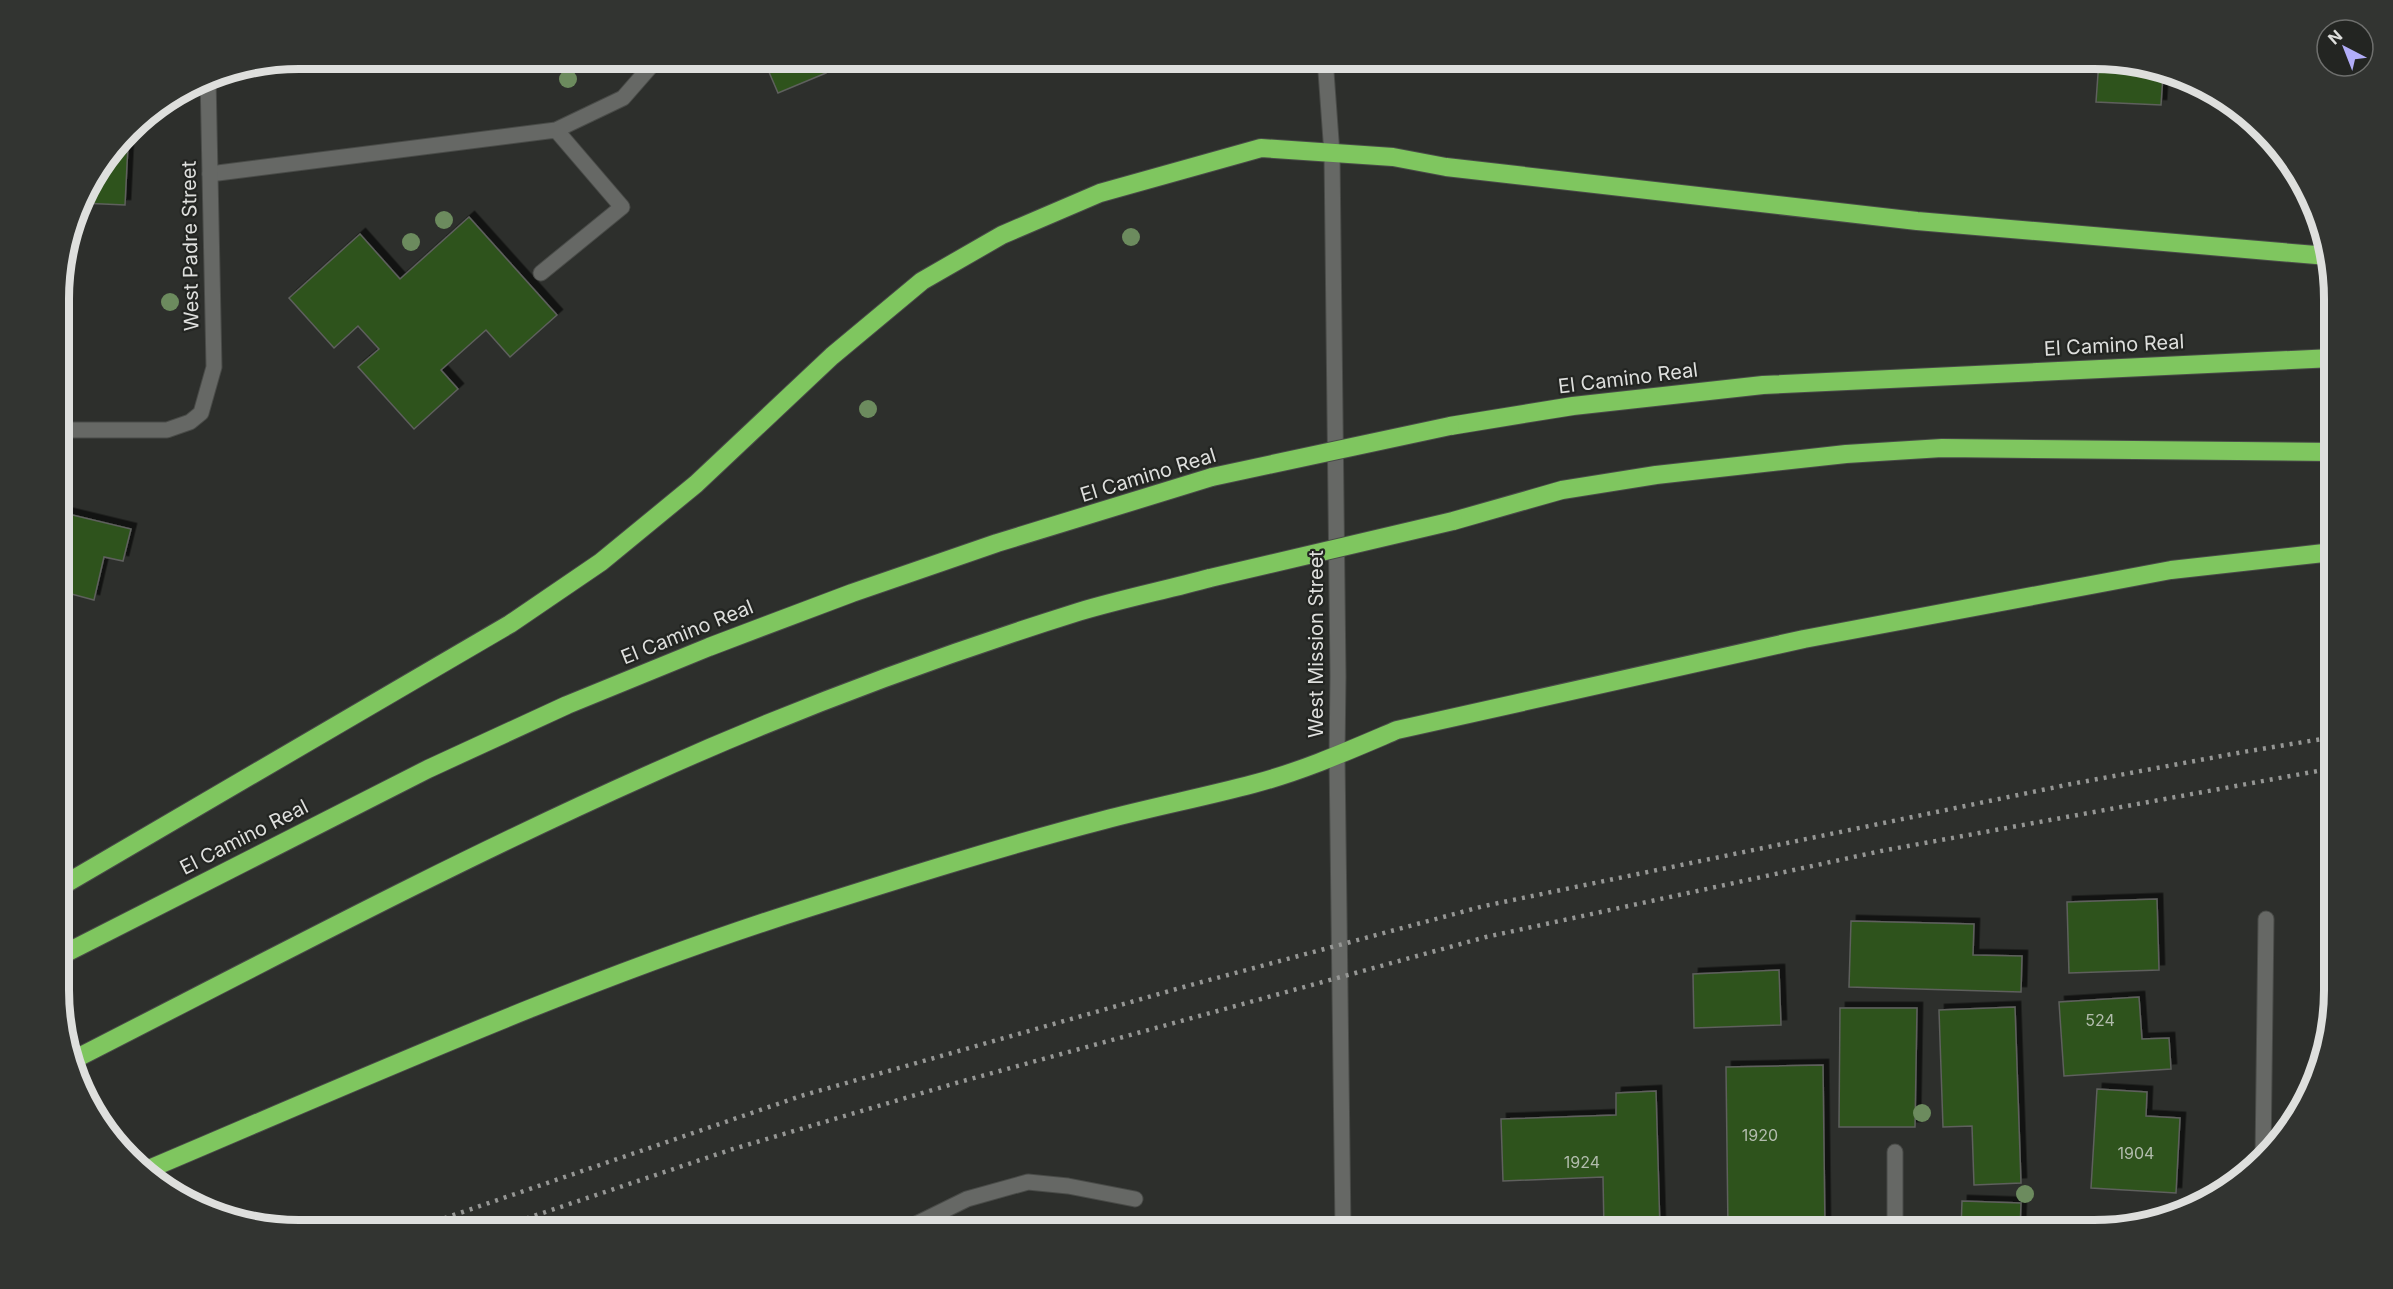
<svg xmlns="http://www.w3.org/2000/svg" width="2393" height="1289" viewBox="0 0 2393 1289" font-family="Inter,sans-serif">
	<defs>
		<filter id="shadow"><feDropShadow dx="5.5" dy="-5.5" stdDeviation="0" flood-color="#0009"/></filter>
	</defs>
	<rect width="100%" height="100%" fill="#2d2f2c"/>
	<path fill="#2e531c" stroke="#5e605d" stroke-width="1.5" filter="url(#shadow)" d="M323 58H368L330 72Z
		M763 58H820L826 73 778 93Z
		M2099 60 2163 75 2161 105 2096 102Z
		M120 145H128L125 205 81 203 83 192Z
		M469 217 557 315 510 357 486 330 441 370 458 389 414 429 358 367 379 349 358 326 334 348 289 298 360 234 400 279Z
		M59 286 67 287 61 334H59Z
		M60 512 131 529 123 561 104 557 94 600 60 591Z
		M2157 899 2159 970 2069 973 2067 902Z
		M1851 921 1974 924 1973 955 2022 956 2021 992 1849 987Z
		M1779 970 1781 1025 1694 1028 1693 974Z
		M2139 997 2142 1039 2169 1038 2171 1069 2064 1076 2059 1002Z
		M2015 1007 2021 1183 1974 1185 1972 1126 1943 1127 1939 1010Z
		M1840 1008H1917L1915 1127H1839Z
		M1823 1065 1825 1230H1728L1726 1067Z
		M2097 1089 2147 1092 2146 1116 2180 1118 2176 1193 2091 1188Z
		M1656 1091 1660 1230H1604L1603 1177 1503 1181 1501 1119 1616 1115V1093Z
		M1962 1201 2021 1203 2020 1230H1961Z"/>
	<g fill="none" stroke-linecap="round" stroke-linejoin="round">
		<defs>
			<path id="service" d="M210 174 556 130 623 98 658 58
				M541 273 622 207 556 130
				M1895 1230V1152"/>
			<path id="minor" d="M2255 121 2256 126
				M59 430H167L190 422 201 413 214 367 208 77
				M2263 1159 2266 919
				M904 1230 967 1199 1028 1182 1068 1186 1135 1199"/>
			<path id="tertiary" d="M1337 756 1343 1230"/>
			<path id="secondary" d="M1325 58 1332 154 1338 676 1337 756"/>
			<path id="motorway" d="M1450 426 1573 406 1763 385 2333 358
				M1453 521 1562 490 1656 475 1846 454 1942 448 2333 452
				M60 887 510 624 601 562 696 484 832 356 922 281 1002 235 1100 193 1261 148 1393 157 1446 167 1917 221 2328 256
				M60 956 428 769 567 705 709 647 852 593 997 543 1212 477
				M75 1059C265 962 453 862 648 775 787 712 932 658 1078 612 1121 599 1166 590 1210 578
				M142 1172C362 1079 580 980 808 908 906 877 1004 846 1104 820 1153 807 1204 797 1253 784 1303 771 1350 750 1397 730L1804 639 2171 570 2333 552"/>
		</defs>
		<use href="#service" stroke="#494b48" stroke-width="17"/>
		<use href="#minor" stroke="#494b48" stroke-width="17"/>
		<use href="#tertiary" stroke="#494b48" stroke-width="17"/>
		<use href="#secondary" stroke="#494b48" stroke-width="17"/>
		<use href="#motorway" stroke="#494b48" stroke-width="20"/>
		<use href="#service" stroke="#666865" stroke-width="15"/>
		<use href="#minor" stroke="#666865" stroke-width="15"/>
		<use href="#tertiary" stroke="#666865" stroke-width="15"/>
		<use href="#secondary" stroke="#666865" stroke-width="15"/>
		<use href="#motorway" stroke="#7fc65f" stroke-width="18"/>
		<path stroke="#969795" stroke-width="4.5" stroke-dasharray="3 6" stroke-linecap="butt" d="M410 1230 804 1095 1187 986 1484 906 2071 784 2243 752 2334 737
			M492 1230 733 1149 956 1083 1486 937 1881 851 2334 768"/>
		<defs>
			<path id="motorway-bridge" d="M1212 477 1450 426
				M1210 578 1453 521"/>
		</defs>
		<use href="#motorway-bridge" stroke="#494b48" stroke-width="20" stroke-linecap="butt"/>
		<use href="#motorway-bridge" stroke="#7fc65f" stroke-width="18"/>
	</g>
	<g fill="#6c8b5e">
		<circle cx="568" cy="79" r="9"/>
		<circle cx="444" cy="220" r="9"/>
		<circle cx="1131" cy="237" r="9"/>
		<circle cx="411" cy="242" r="9"/>
		<circle cx="170" cy="302" r="9"/>
		<circle cx="868" cy="409" r="9"/>
		<circle cx="1922" cy="1113" r="9"/>
		<circle cx="2025" cy="1194" r="9"/>
	</g>
	<g text-anchor="middle" dominant-baseline="central" stroke-width="4.5" stroke-linejoin="round" paint-order="stroke">
		<g font-size="16" fill="#b2bcad">
			<text x="2100" y="1020">524</text>
			<text x="1760" y="1135">1920</text>
			<text x="2136" y="1153">1904</text>
			<text x="1582" y="1162">1924</text>
		</g>
		<g font-size="20" fill="#dedfdd" stroke="#232522">
			<text transform="translate(190 246) rotate(-91)">West Padre Street</text>
			<text transform="translate(2114 345) rotate(-3)">El Camino Real</text>
			<text transform="translate(1628 378) rotate(-7)">El Camino Real</text>
			<text transform="translate(1148 475) rotate(-17)">El Camino Real</text>
			<text transform="translate(687 632) rotate(-22)">El Camino Real</text>
			<text transform="translate(1316 644) rotate(-90)">West Mission Street</text>
			<text transform="translate(244 837) rotate(-27)">El Camino Real</text>
		</g>
	</g>
	<path d="M0 0H2393V1289H0ZM299 69H2094A230 230 0 0 1 2324 299V990A230 230 0 0 1 2094 1220H299A230 230 0 0 1 69 990V299A230 230 0 0 1 299 69Z" fill="#323431" fill-rule="evenodd"/>
	<path fill="none" stroke="#dedfdd" stroke-width="8" d="M299 69H2094A230 230 0 0 1 2324 299V990A230 230 0 0 1 2094 1220H299A230 230 0 0 1 69 990V299A230 230 0 0 1 299 69Z"/>
	<g transform="translate(2345 48) rotate(318)"><circle r="28" fill="#232522" stroke="#6e6f6d" stroke-width="1.5"/>
	<path d="M0-4.5L10 22L0 15L-10 22Z" fill="#b2adf9"/>
	<text y="-9" font-size="16" font-weight="bold" text-anchor="middle" fill="#dedfdd">N</text>
	</g>
</svg>
